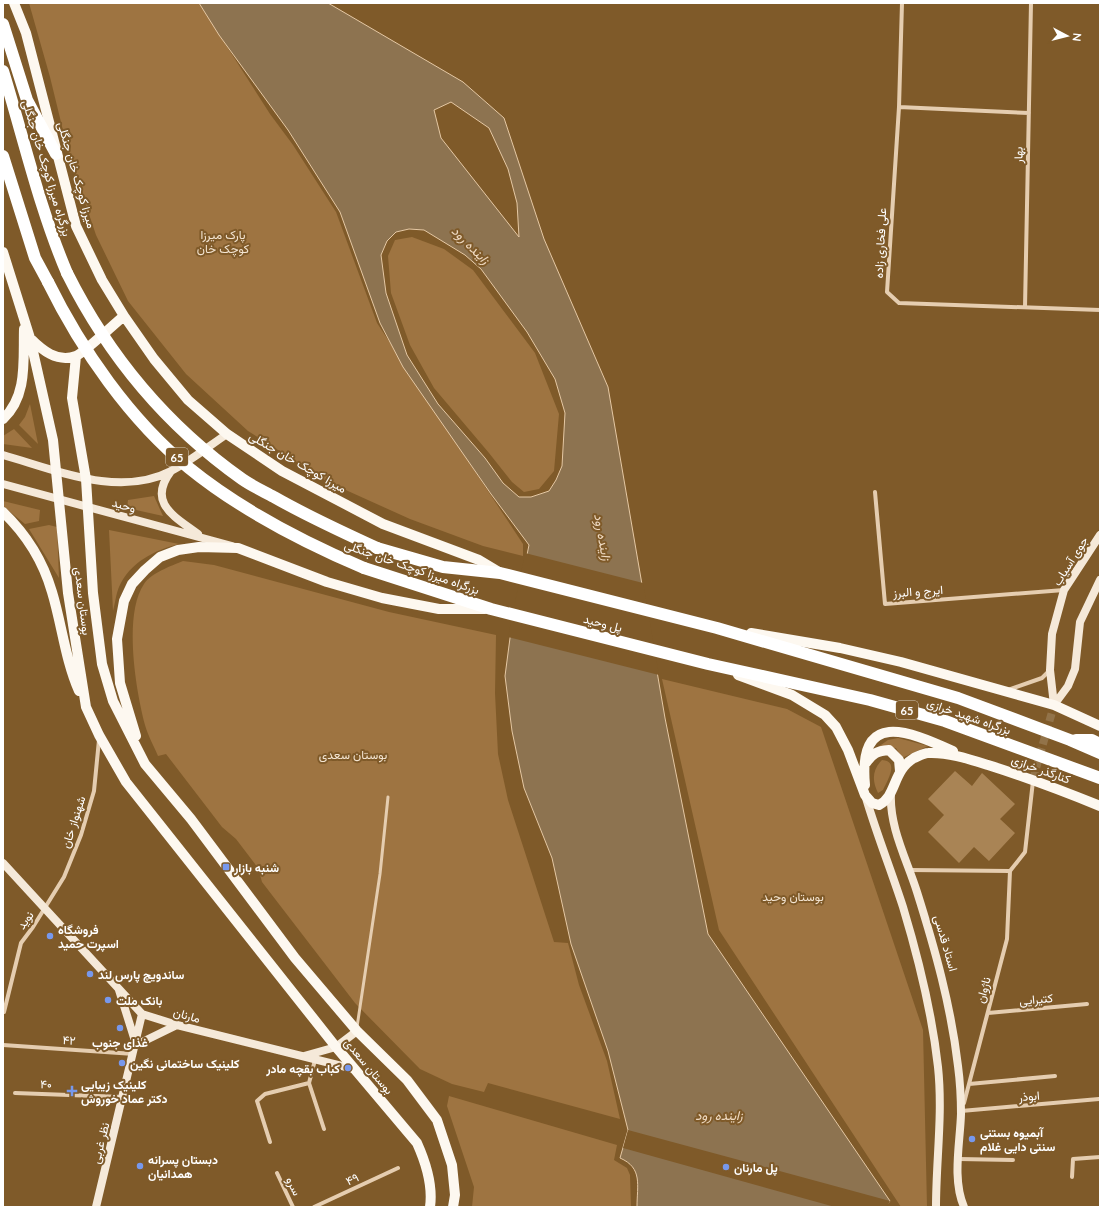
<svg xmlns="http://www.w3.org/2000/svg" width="1103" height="1210" viewBox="0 0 1103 1210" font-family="Lato,Vazirmatn,sans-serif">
	<rect width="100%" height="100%" fill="#7f5a29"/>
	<path fill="#9e7441" d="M29 3H199L270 114 293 145 336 212 377 323 523 544V556L483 546 410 519 328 482 248 431 186 374 128 301 96 235 69 155 50 77Z
		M412 237 444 249 473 270 535 353 559 414 554 471 539 489 524 492 512 482 489 453 434 388 410 345 391 293 388 256 395 240Z
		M30 404 38 444 19 425 25 417Z
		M14 429 32 448 3 444V436Z
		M154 496 163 516 127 508 128 500Z
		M3 501 40 510 39 521 25 524 3 506Z
		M49 525 57 527 59 578 29 529Z
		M109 530 179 544C155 550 130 562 119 587 116 594 115 604 113 611Z
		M183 561 214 565 389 612 496 635 495 693 498 754 508 800 554 942 568 943 579 985 607 1061 620 1119 488 1083 484 1092 452 1084 420 1069 355 1003 262 882 258 868 236 839 222 827 166 754 158 756C154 746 148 736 145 725 136 691 123 615 144 584 151 573 171 566 183 561Z
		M662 679 787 709 821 727 923 1030 927 1207H901L719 930Z
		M898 738 928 746 902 758 896 748 878 747 888 740Z
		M882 760C900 761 887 781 883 790L878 793C872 781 872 770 882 760Z
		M449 1096 617 1145 614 1160 627 1168 630 1175 631 1207H472L474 1187 447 1106Z"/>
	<path fill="#8d7350" stroke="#e5c8a4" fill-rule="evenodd" d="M199 3H328L463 82 504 118 544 239 608 387 665 718 708 934 890 1201 885 1207H637C637 1185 643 1168 620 1158L628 1130 608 1051 571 944 552 858 524 788 512 731 505 676 510 638 529 545 491 494 403 367 380 323 340 212 288 130 219 35ZM451 102 489 128 508 169 517 203 519 237 441 138 434 110ZM409 229 424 230 465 255 481 269 527 332 555 379 565 413 562 466 556 480 549 491 531 497H519L503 483 485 458 438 404 407 355 386 293 381 255 387 241 396 232Z"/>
	<path fill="#7f5a29" d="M525 553 643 583 659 675 508 637Z
		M628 1130 890 1201 887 1207H835L623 1148Z"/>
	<path fill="#a98455" d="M955 771 972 786 982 773 1015 804 1000 819 1015 833 989 861 974 847 959 863 928 832 944 815 928 799Z"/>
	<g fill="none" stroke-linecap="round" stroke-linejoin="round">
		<path stroke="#927349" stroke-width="8" stroke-dasharray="8 4" stroke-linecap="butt" d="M1033 779 1054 705"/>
		<path stroke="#e5cdb0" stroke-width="3" d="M357 1027 380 874 388 797"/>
		<path stroke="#e5cdb0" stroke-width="4" d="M902 3 899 107 887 292 899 303 1100 310
			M899 107 1029 113
			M1025 307 1031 3
			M875 492 885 604 1064 590
			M1008 690 1042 678 1050 670
			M910 870 1010 871 1025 852 1033 781
			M4 1012 21 943 33 927 64 877 81 835 94 791 99 740
			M988 1013 1087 1004
			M3 1045 134 1054
			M315 1060 309 1083 324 1129
			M969 1084 1055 1076
			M15 1093 123 1097
			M964 1103 1007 939 1010 871
			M961 1111 1099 1099
			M270 1142 257 1101 265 1094 309 1083
			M959 1159 1013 1160
			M277 1173 293 1207
			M1072 1177 1073 1159 1100 1157
			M314 1207 398 1168"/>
		<path stroke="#f5e9d9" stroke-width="8" d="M3 455C56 470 119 498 171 471 191 461 209 446 227 434
			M171 471C147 503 174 516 198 534
			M3 484 232 546
			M1054 705 1050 670 1052 634 1064 590 1100 535
			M1054 705 1068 686 1075 669 1080 622 1100 580
			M891 793C889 827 907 860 917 892 935 949 951 1006 958 1066 960 1081 961 1098 961 1114 960 1144 952 1179 964 1207
			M866 798C877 835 891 870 903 907 919 960 932 1013 938 1067 943 1114 936 1161 936 1207
			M3 863 142 1014 177 1025 354 1069
			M119 990 136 1044
			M136 1045 177 1025
			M304 1056 336 1047 357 1031
			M96 1207 142 1014"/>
		<path stroke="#fdf8f0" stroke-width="10" d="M14 3 26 33 76 226 102 280 124 316 154 359 188 400 227 434 282 471 383 524 479 560 499 572
			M3 252 30 338 53 440 68 593 86 707 99 735 126 782 336 1047 417 1143C426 1163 433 1186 430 1207
			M30 338C42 350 57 363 76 356 84 353 115 323 124 316
			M76 356 72 398 86 479 93 593 102 664 113 701 145 764 191 819 295 958 357 1031 407 1080 437 1120 452 1165 455 1195 453 1207
			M3 419C28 396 23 360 24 329
			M3 512C26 534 43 561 52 592 62 625 65 659 79 691
			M751 633 840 648 901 662 1054 705 1100 726
			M738 675 792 695 825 715 836 727 848 750 865 795 872 803 879 805C897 796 892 771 914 758 919 756 924 753 928 753 948 752 969 759 988 765 1026 777 1063 791 1100 806
			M136 736 120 683 117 639 124 601 132 584 145 570 160 557 178 550 199 547 238 548 327 582 382 598 439 609H485
			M866 763C873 753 877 751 889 750L899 760 900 771
			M865 785C858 710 907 730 953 751"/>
		<path stroke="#fff" stroke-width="12" d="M3 24 27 100 56 154
			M3 71C24 139 39 207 67 273
			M3 156 35 258 48 282
			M377 548 443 567 500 573 717 628 958 698 1070 740 1100 753
			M364 568 491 609 708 664 870 700 945 721 1100 778
			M1076 740H1092L1100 744"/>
		<path stroke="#fff" stroke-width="12" d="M67 273C108 355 167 426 242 479 252 486 263 491 274 497 307 516 342 532 377 548
			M48 282C81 349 130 420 189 468 242 511 303 542 364 568"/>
	</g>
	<g fill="#7798ec" stroke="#7f5a29" stroke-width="1.5">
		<rect x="222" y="863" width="8" height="8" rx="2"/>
		<circle cx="50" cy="936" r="4"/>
		<circle cx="90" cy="974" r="4"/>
		<circle cx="108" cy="1000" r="4"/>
		<circle cx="120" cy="1028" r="4"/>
		<circle cx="122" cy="1063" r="4"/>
		<circle cx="348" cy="1068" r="4"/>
		<path d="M70 1085h4v4h4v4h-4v4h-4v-4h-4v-4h4z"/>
		<circle cx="972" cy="1139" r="4"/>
		<circle cx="140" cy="1166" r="4"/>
		<circle cx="726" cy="1167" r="4"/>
	</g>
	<g text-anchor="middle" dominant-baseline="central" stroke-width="4" stroke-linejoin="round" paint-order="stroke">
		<g fill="#7f5a29" stroke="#d9cebf" stroke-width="1">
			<rect x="166" y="448" width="22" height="18" rx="3"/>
			<rect x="896" y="701" width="22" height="18" rx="3"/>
		</g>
		<g font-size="11" font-weight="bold" fill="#fff">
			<text x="177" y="457">65</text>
			<text x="907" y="710">65</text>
		</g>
		<g font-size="12" fill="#fff" stroke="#7f5a29">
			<text transform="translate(1018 155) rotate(-89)">بهار</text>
			<text transform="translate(47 168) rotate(73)">بزرگراه میرزا کوچک خان جنگلی</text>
			<text transform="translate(77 175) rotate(74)">میرزا کوچک خان جنگلی</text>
			<text transform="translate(880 243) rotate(-87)">علی فخاری زاده</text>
			<text transform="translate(298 462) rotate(30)">میرزا کوچک خان جنگلی</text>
			<text transform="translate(124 505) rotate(16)">وحید</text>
			<text transform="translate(1070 561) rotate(-58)">جوی آسیاب</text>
			<text transform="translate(412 567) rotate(19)">بزرگراه میرزا کوچک خان جنگلی</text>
			<text transform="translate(918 591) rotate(-4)">ایرج و البرز</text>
			<text transform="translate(83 601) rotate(83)">بوستان سعدی</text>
			<text transform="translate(603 623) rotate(14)">پل وحید</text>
			<text transform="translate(969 716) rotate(19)">بزرگراه شهید خرازی</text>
			<text transform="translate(1041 769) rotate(20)">کنارگذر خرازی</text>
			<text transform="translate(73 822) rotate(-72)">شهنواز خان</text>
			<text transform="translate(25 920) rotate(-55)">نوید</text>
			<text transform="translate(946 943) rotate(74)">استاد قدسی</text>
			<text transform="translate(983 990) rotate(-75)">ناژوان</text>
			<text transform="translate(1036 999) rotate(-5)">کتیرایی</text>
			<text transform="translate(187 1015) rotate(16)">مارنان</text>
			<text transform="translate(69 1040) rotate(4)">۴۲</text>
			<text transform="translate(369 1066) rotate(50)">بوستان سعدی</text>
			<text transform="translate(46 1084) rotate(2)">۴۰</text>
			<text transform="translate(1029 1096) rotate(-5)">ابوذر</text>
			<text transform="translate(100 1143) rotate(-76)">نظر غربی</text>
			<text transform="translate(352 1179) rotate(-25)">۴۹</text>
			<text transform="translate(294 1186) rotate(65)">سرو</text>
		</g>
		<g font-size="12" fill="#f4e5d2" stroke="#7f5a29">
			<text x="223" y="234">پارک میرزا<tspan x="223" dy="14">کوچک خان</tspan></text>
			<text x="353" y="754">بوستان سعدی</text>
			<text x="793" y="896">بوستان وحید</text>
		</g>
		<g font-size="12" font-weight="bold" fill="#fff" stroke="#7f5a29" text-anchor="start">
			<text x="234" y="867">شنبه بازار</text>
			<text x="58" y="929">فروشگاه<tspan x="58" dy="14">اسپرت حمید</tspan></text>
			<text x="98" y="974">ساندویچ پارس لند</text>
			<text x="116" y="1000">بانک ملت</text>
			<text x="120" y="1042" text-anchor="middle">غذای جنوب</text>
			<text x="130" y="1063">کلینیک ساختمانی نگین</text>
			<text x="340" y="1068" text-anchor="end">کباب بقچه مادر</text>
			<text x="81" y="1084">کلینیک زیبایی<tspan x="81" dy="14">دکتر عماد خوروش</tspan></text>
			<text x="980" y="1132">آبمیوه بستنی<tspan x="980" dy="14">سنتی دایی غلام</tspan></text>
			<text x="148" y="1159">دبستان پسرانه<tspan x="148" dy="14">همدانیان</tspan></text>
			<text x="734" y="1167">پل مارنان</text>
		</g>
		<g font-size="13" font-style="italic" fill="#efdac2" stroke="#7f5a29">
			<text transform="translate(471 245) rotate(45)">زاینده رود</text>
			<text transform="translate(603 537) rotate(80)">زاینده رود</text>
			<text x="719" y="1115">زاینده رود</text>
		</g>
	</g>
	<rect width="1103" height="1210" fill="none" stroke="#ffffff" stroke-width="8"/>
	<g transform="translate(1067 36) rotate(97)" stroke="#7f5a29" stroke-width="3" paint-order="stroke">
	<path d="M0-3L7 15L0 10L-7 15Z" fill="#ffffff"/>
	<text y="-6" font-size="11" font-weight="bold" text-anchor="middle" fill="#ffffff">N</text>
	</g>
</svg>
